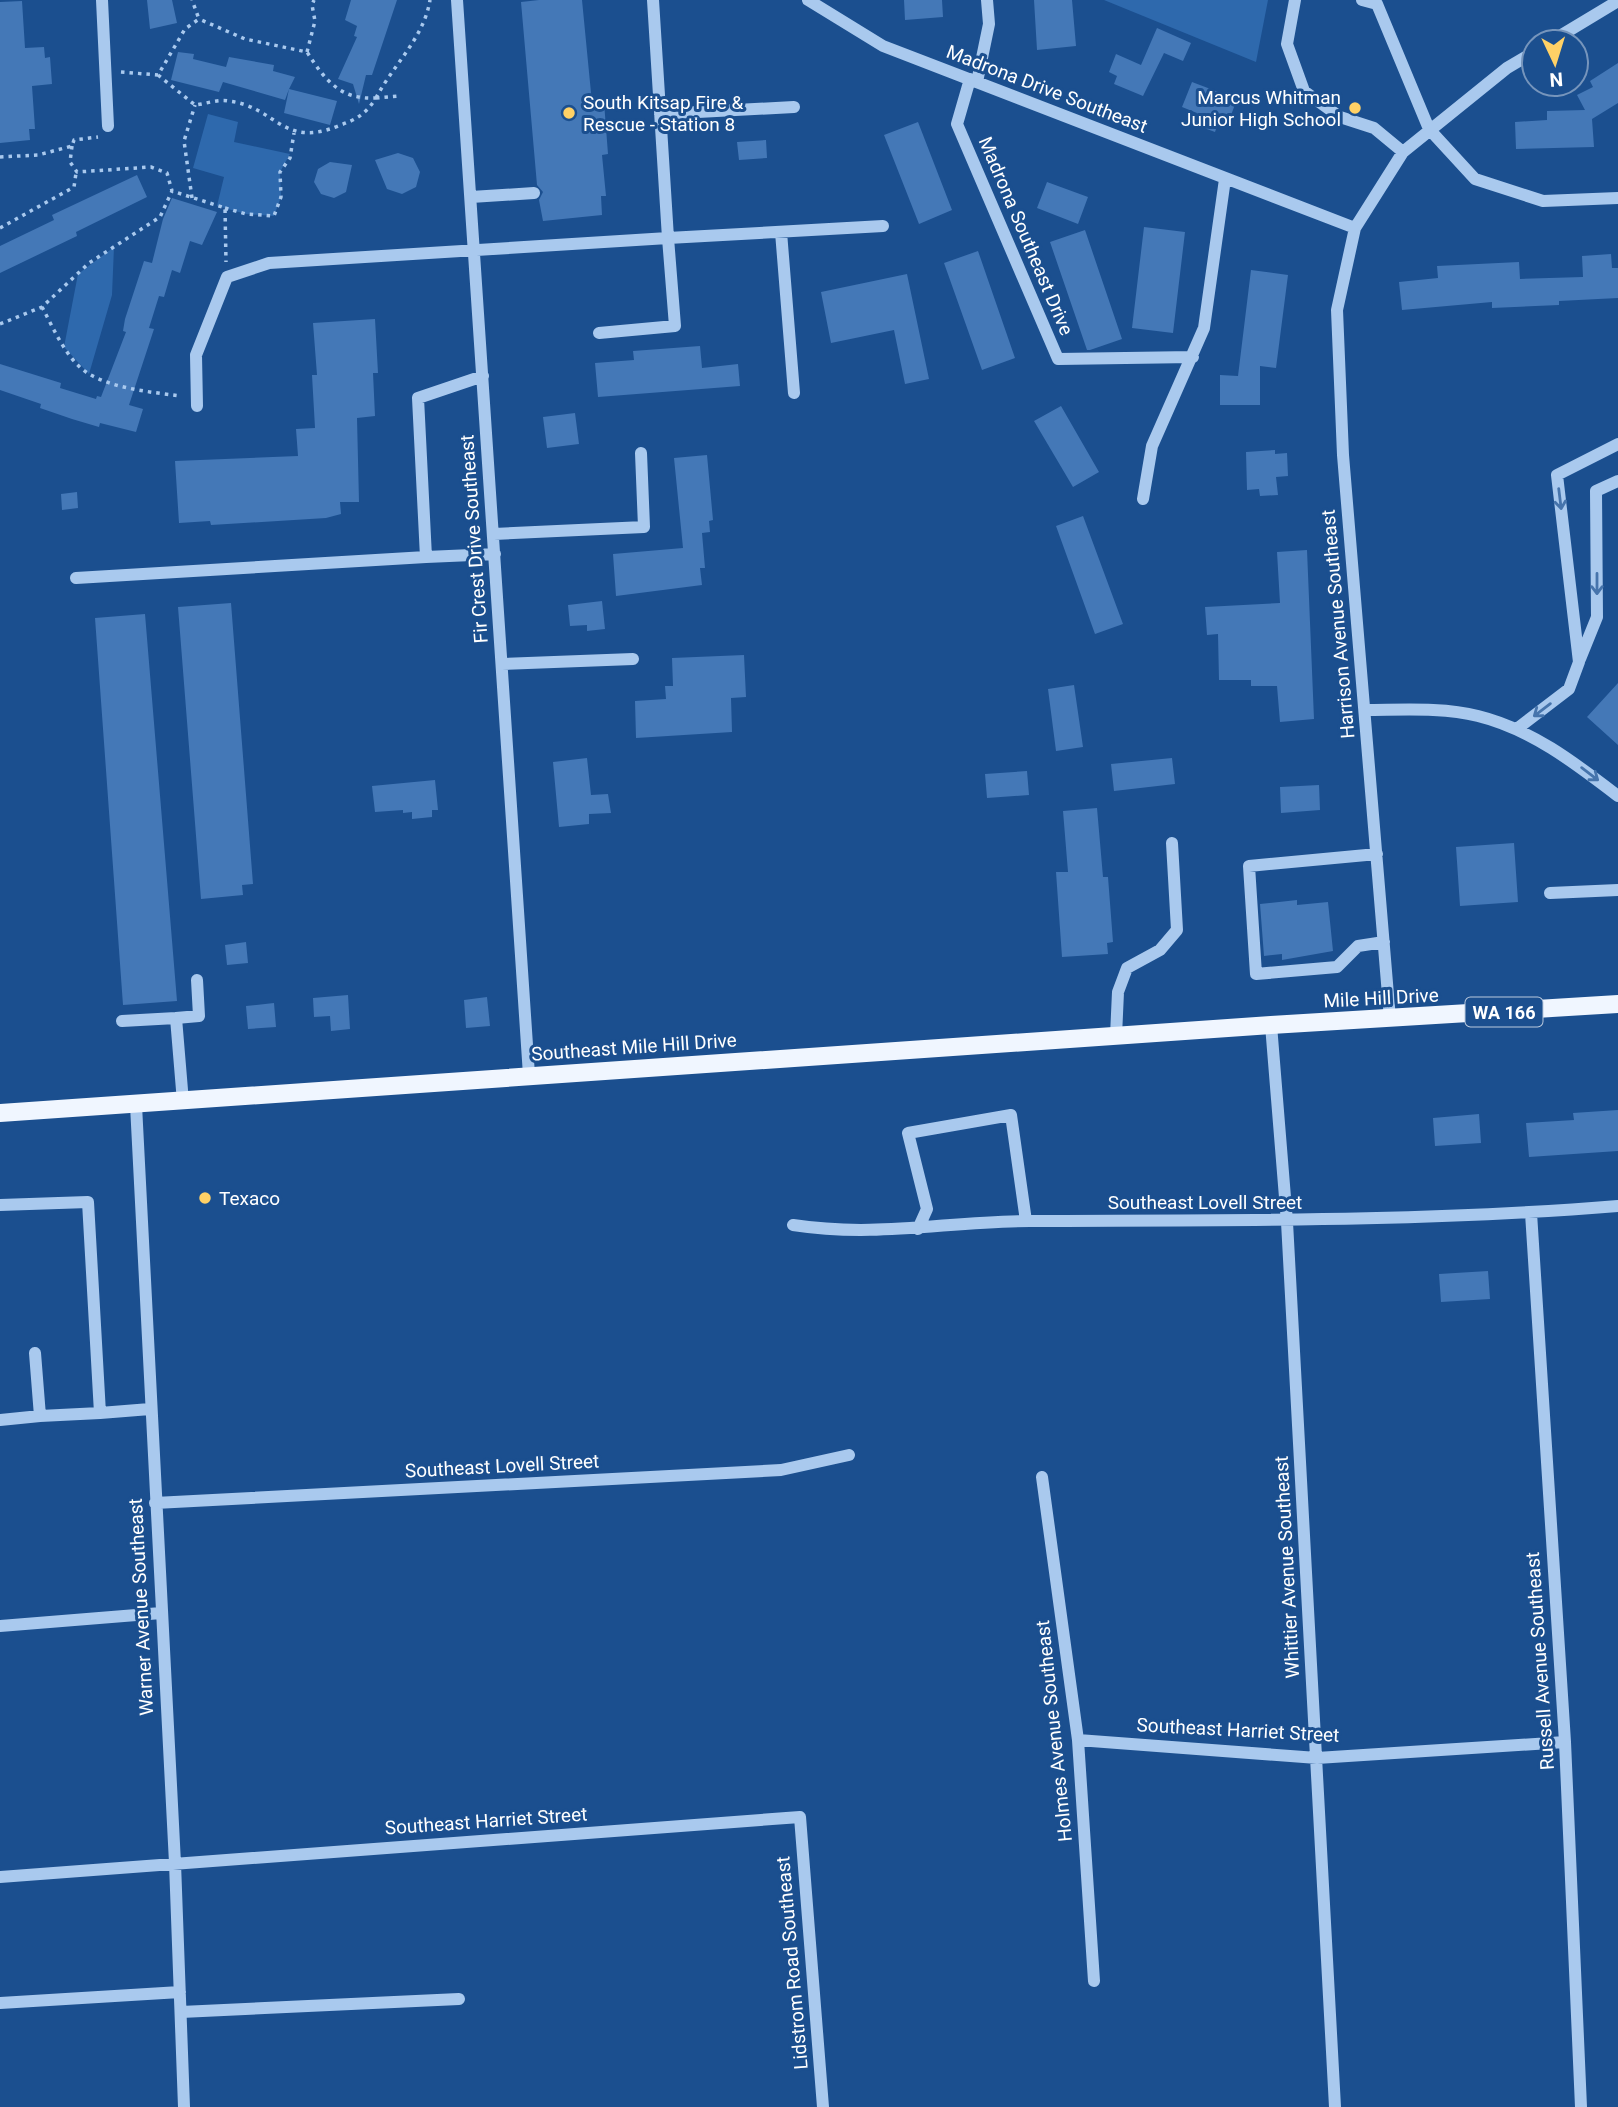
<svg xmlns="http://www.w3.org/2000/svg" width="1618" height="2107" viewBox="0 0 1618 2107" font-family="Roboto,sans-serif">
	<rect width="100%" height="100%" fill="#1b4f8f"/>
	<path fill="#2e69ad" d="M1104 0H1268L1256 62Z
		M208 114 238 122 234 142 290 154 280 172 281 197 274 216 246 214 217 206 224 177 193 168Z
		M114 247 112 295 89 374 64 347 78 274Z"/>
	<path fill="#4478b7" d="M147 0H172L177 23 150 29Z
		M351 0H397L372 75H366L359 104 353 84 338 79 357 37 354 36 357 26 345 20Z
		M539 0H582L592 103 604 102 608 154 602 155 606 196H601L602 215 543 221 539 200 543 192 537 185 521 2Z
		M904 0H942L943 17 905 20Z
		M1034 0H1072L1076 46 1037 50Z
		M22 1 25 48 44 47 45 58 50 57 52 84 32 86 35 129H29L30 140 0 143V2Z
		M1157 28 1191 43 1183 61 1164 53 1143 96 1114 84 1117 76 1109 72 1116 54 1141 65Z
		M178 52 194 54 193 59 226 67 229 57 274 65 273 71 295 77 289 89 337 101 330 125 284 113 289 89 285 100 223 82 219 92 171 80Z
		M1618 63V103L1592 119 1594 147 1516 149 1515 122 1547 120V111L1585 110 1577 95 1593 87 1590 81Z
		M1192 82 1237 99 1227 126 1218 123 1215 132 1193 124 1197 113 1182 107Z
		M918 122 952 210 919 224 884 135Z
		M766 140 767 158 739 160 737 142Z
		M398 153 413 158 420 172 416 187 402 194 387 189 375 160Z
		M330 162 352 165 346 192 334 198 321 194 314 182 318 169Z
		M137 175 147 197 76 232 77 236 0 273V246L54 220 52 215Z
		M1047 182 1088 197 1078 224 1037 208Z
		M172 198 217 212 202 245 190 241 180 273 172 270 164 297 159 296 149 328 154 329 129 405 143 409 136 432 100 423 99 427 72 419 40 408 41 404 0 390V364L61 383 60 388 96 399 97 396 101 397 126 332 123 331 125 319 144 261 152 263 163 219Z
		M1144 227 1185 232 1173 333 1132 328Z
		M1085 230 1122 339 1090 350H1087L1050 242Z
		M978 251 1015 358 982 370 944 263Z
		M1611 254 1612 268H1618V298L1559 301V305L1492 308V302L1402 310 1399 282 1438 278 1437 266 1519 262 1520 279 1583 277 1582 256Z
		M1251 270 1288 275 1276 368 1260 366V405H1220V375L1238 376Z
		M907 274 929 379 905 384 894 330 831 343 821 292Z
		M375 319 378 373H373L375 416 357 418 359 502H340L341 514 326 518 211 525 210 521 179 523 175 461 298 456 296 429 315 428 312 375H317L313 323Z
		M700 346 702 368 738 364 740 386 598 397 595 363 634 360 633 351Z
		M1061 406 1099 472 1073 487 1034 421Z
		M575 413 579 444 547 448 543 417Z
		M1275 450V454L1287 453 1288 476 1276 477 1278 495 1260 496 1259 489 1247 490 1246 452Z
		M707 455 713 520 709 521 710 532 702 533 705 568H700L702 585 616 596 613 554 683 548 674 458Z
		M77 492 78 508 62 510 61 494Z
		M1083 516 1123 624 1095 634 1056 526Z
		M1307 550 1314 719 1280 722 1277 686H1251V680H1219L1218 634 1207 635 1205 607 1280 603 1277 552Z
		M602 601 605 629 587 631V625L570 626 568 605Z
		M231 603 253 884 242 885 243 895 201 899 178 607Z
		M145 614 177 1001 123 1005 95 618Z
		M744 655 746 697 731 698 732 732 636 738 635 701 666 699 665 686H673L672 658Z
		M1618 683V745L1587 717Z
		M1074 685 1083 747 1056 751 1048 689Z
		M587 758 591 795 608 794 611 813 589 814V824L559 827 553 762Z
		M1172 758 1175 784 1114 791 1111 764Z
		M1027 771 1029 795 987 798 985 774Z
		M435 780 438 810H432V817L412 819V812L403 813V810L375 812 372 786Z
		M1319 785 1320 810 1281 813 1280 787Z
		M1097 808 1103 877H1108L1113 942 1107 943 1108 954 1062 957 1056 872H1068L1063 811Z
		M1514 843 1518 902 1460 906 1456 847Z
		M1297 900V905L1328 902 1333 951 1282 960V954L1264 956 1260 904Z
		M246 942 248 963 227 965 225 945Z
		M348 995 350 1029 331 1031 330 1016 314 1017 313 998Z
		M487 997 490 1026 466 1028 464 1000Z
		M274 1003 276 1027 248 1029 246 1006Z
		M1618 1110V1151L1529 1157 1526 1123 1574 1120 1573 1113Z
		M1479 1114 1481 1143 1435 1146 1433 1118Z
		M1488 1271 1490 1299 1441 1302 1439 1274Z"/>
	<g fill="none" stroke-linecap="round" stroke-linejoin="round">
		<path stroke="#a9c9ee" stroke-width="3.5" stroke-dasharray="3.5 5" stroke-linecap="butt" d="M307 52 315 21 312 5 314 0
			M121 72 158 75 185 29 199 19 192 0
			M158 75 195 105C205 104 218 99 228 101 276 106 282 149 338 126 357 119 365 115 376 98 340 100 325 80 307 52L245 39 199 19
			M376 98C393 65 424 38 430 0
			M376 98 398 96
			M72 146 70 162 77 172 151 167 167 173 172 191 225 208 226 262
			M0 157 38 155 72 146 74 140 98 137
			M192 198 184 141 195 105
			M225 208 246 214 274 216 281 197 280 172 290 158 294 133
			M0 228 74 187 76 173
			M42 307C54 329 67 361 89 374 115 389 151 392 180 396
			M0 324 42 307 89 263 160 217 172 191"/>
		<path stroke="#a9c9ee" stroke-width="12" d="M102 0 108 126
			M457 0 529 1075
			M653 0 668 238 883 226
			M808 0 883 46 1355 228
			M1295 0 1287 44 1304 91 1340 117 1374 128 1403 152
			M1362 0 1377 4 1429 129 1475 179 1543 201 1618 198
			M1550 42 1618 1
			M970 79 957 124 1058 359 1193 357
			M977 82 989 24 987 0
			M660 114 794 107
			M471 197 534 193
			M781 232 794 393
			M197 406 196 355 227 277 269 263 668 238 675 326 599 333
			M1143 499 1152 446 1204 328 1225 179
			M494 534 644 527 641 453
			M426 557 495 554
			M76 578 426 557 418 398 483 376
			M1580 659 1597 617 1596 491 1618 481
			M502 664 633 659
			M1365 710C1401 710 1443 707 1478 716 1531 729 1575 763 1618 796
			M1518 728 1569 689 1579 662 1557 475 1618 444
			M1377 854 1249 866 1256 974 1337 967 1358 946 1384 942
			M1550 893 1618 890
			M176 1018 199 1016 197 980
			M1390 1019 1343 455 1337 310 1355 228 1403 152 1507 68 1534 52
			M122 1021 176 1018 183 1102
			M1271 1025 1287 1222 1335 2107
			M1116 1036 1118 992 1127 968 1160 950 1177 930 1172 843
			M136 1105 175 1863 184 2107
			M0 1205 88 1202 100 1413 150 1409
			M1531 1213 1565 1742 1581 2107
			M793 1225C878 1238 947 1221 1030 1221 1227 1220 1422 1222 1618 1206
			M918 1229 927 1209 908 1133 1011 1115 1026 1221
			M35 1353 40 1416 100 1413
			M0 1420 40 1416
			M1042 1477 1078 1740 1094 1981
			M155 1503 781 1470 849 1455
			M0 1626 161 1613
			M1078 1740 1317 1758 1565 1742
			M0 1877 800 1817 823 2107
			M0 2003 180 1992
			M181 2012 459 1999"/>
		<path stroke="#f0f6ff" stroke-width="18" d="M0 1113 1271 1025 1618 1004"/>
	</g>
	<defs><path id="oneway-shaft" d="M-6 0H5M1.5-3L5.5 0L1.5 3" fill="none" stroke-width="1.6" stroke-linecap="round" stroke-linejoin="round" transform="scale(1.75)"/></defs>
	<g stroke="#4674ac">
		<use href="#oneway-shaft" transform="translate(1560 499) rotate(83)"/>
		<use href="#oneway-shaft" transform="translate(1597 584) rotate(90)"/>
		<use href="#oneway-shaft" transform="translate(1542 710) rotate(143)"/>
		<use href="#oneway-shaft" transform="translate(1590 774) rotate(37)"/>
	</g>
	<g fill="#ffd166" stroke="#1b4f8f" stroke-width="2.5">
		<circle cx="1355" cy="108" r="7"/>
		<circle cx="569" cy="113" r="7"/>
		<circle cx="205" cy="1198" r="7"/>
	</g>
	<g text-anchor="middle" dominant-baseline="central" stroke-width="6" stroke-linejoin="round" paint-order="stroke">
		<rect fill="#1b4f8f" stroke="#bbcadd" stroke-width="2" x="1465.5" y="997.5" width="77" height="29" rx="5"/>
		<g font-size="18" font-weight="bold" fill="#fff">
			<text x="1504" y="1012">WA 166</text>
		</g>
		<g font-size="19" fill="#fff" stroke="#1b4f8f">
			<text transform="translate(1047 89) rotate(21)">Madrona Drive Southeast</text>
			<text transform="translate(1026 236) rotate(67)">Madrona Southeast Drive</text>
			<text transform="translate(474 539) rotate(-94)">Fir Crest Drive Southeast</text>
			<text transform="translate(1338 624) rotate(-95)">Harrison Avenue Southeast</text>
			<text transform="translate(1381 998) rotate(-3)">Mile Hill Drive</text>
			<text transform="translate(634 1047) rotate(-4)">Southeast Mile Hill Drive</text>
			<text x="1205" y="1202">Southeast Lovell Street</text>
			<text transform="translate(502 1466) rotate(-3)">Southeast Lovell Street</text>
			<text transform="translate(1287 1567) rotate(-93)">Whittier Avenue Southeast</text>
			<text transform="translate(141 1607) rotate(-93)">Warner Avenue Southeast</text>
			<text transform="translate(1540 1661) rotate(-94)">Russell Avenue Southeast</text>
			<text transform="translate(1238 1730) rotate(3)">Southeast Harriet Street</text>
			<text transform="translate(1054 1731) rotate(-96)">Holmes Avenue Southeast</text>
			<text transform="translate(486 1821) rotate(-4)">Southeast Harriet Street</text>
			<text transform="translate(792 1963) rotate(-95)">Lidstrom Road Southeast</text>
		</g>
		<g font-size="19" fill="#fff" stroke="#1b4f8f" text-anchor="start">
			<text x="1341" y="97" text-anchor="end">Marcus Whitman<tspan x="1341" dy="22">Junior High School</tspan></text>
			<text x="583" y="102">South Kitsap Fire &amp;<tspan x="583" dy="22">Rescue - Station 8</tspan></text>
			<text x="219" y="1198">Texaco</text>
		</g>
	</g>
	<g transform="translate(1555 63) rotate(176)"><circle r="33" fill="#1b4f8f" stroke="#7695bc" stroke-width="2"/>
	<path d="M0-5L12 26L0 18L-12 26Z" fill="#ffd166"/>
	<text y="-10" font-size="19" font-weight="bold" text-anchor="middle" fill="#ffffff">N</text>
	</g>
</svg>
